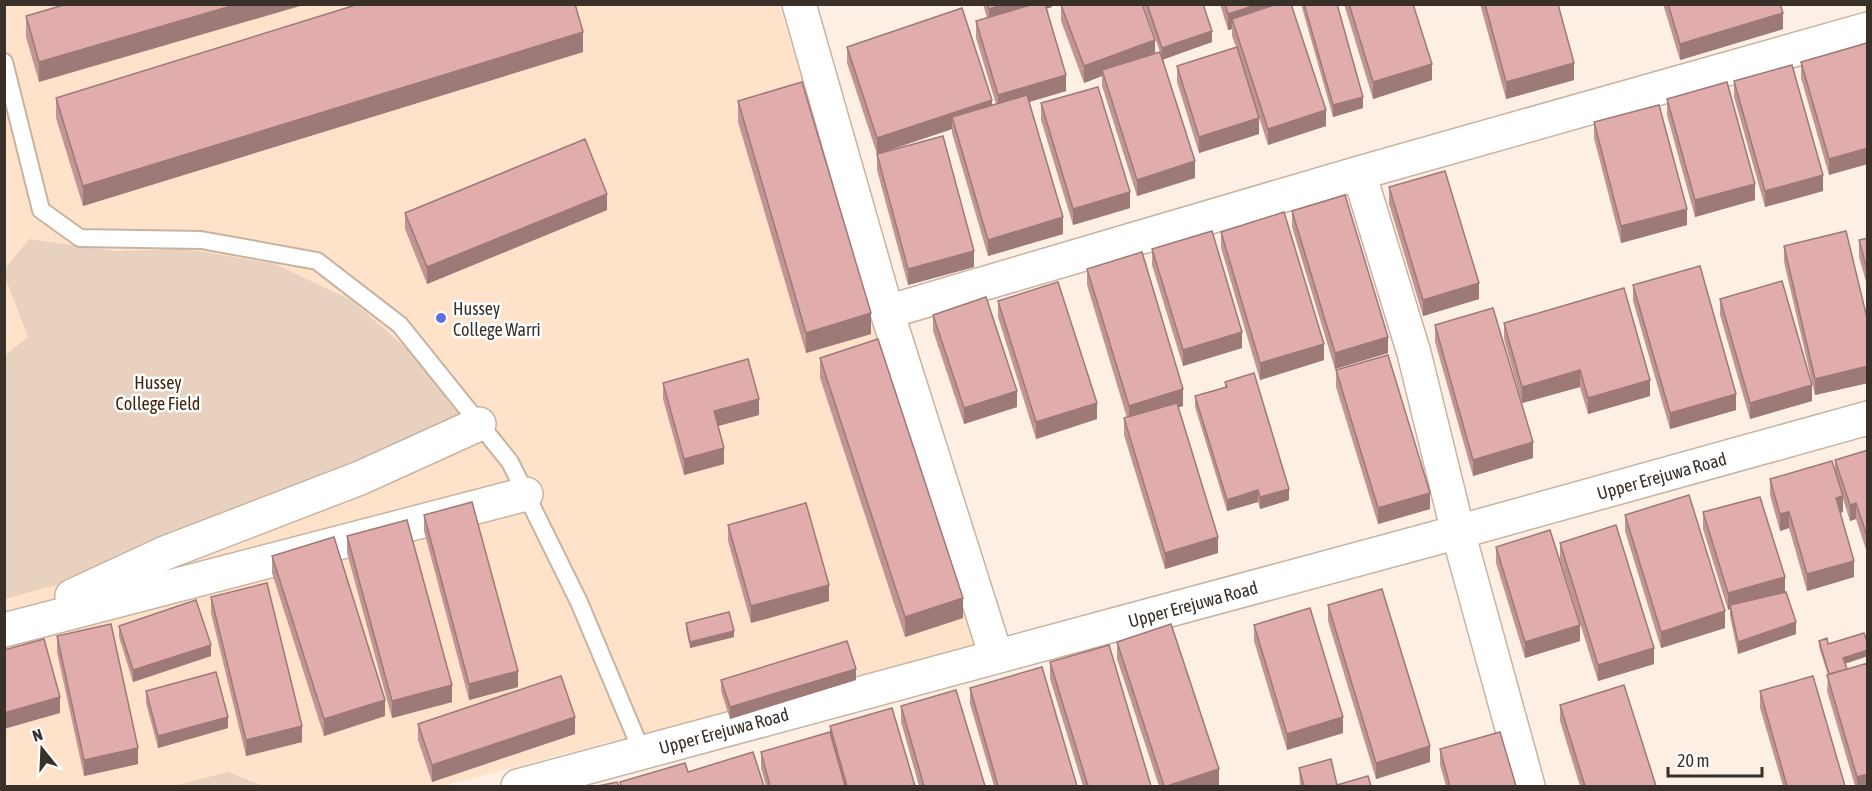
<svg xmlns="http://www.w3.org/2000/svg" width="1872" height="791" viewBox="0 0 1872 791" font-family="'Asap Condensed',sans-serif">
	<rect width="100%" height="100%" fill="#fdefe4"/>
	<path fill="#ffe2ca" d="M5 5H779L976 631 980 653 667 738 609 742 443 786H5Z"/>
	<path fill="#e8d2bf" d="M29 239 115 251 186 249 275 264 351 300 411 352 470 423 75 580 5 599V355L28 337 5 277V269Z
		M228 772 263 786H173Z"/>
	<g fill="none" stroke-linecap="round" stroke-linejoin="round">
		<defs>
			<path id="lane" d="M4 62 41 210 80 238 201 240 317 261 400 325 510 462 579 602 642 752"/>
			<path id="street" d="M799 4 887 312 996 656
				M1359 173 1414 353 1458 532 1528 786
				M887 312 1359 173 1868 29
				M72 596 165 553 360 478 479 424
				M4 630 526 494"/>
			<g id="secondary">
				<path id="s1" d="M518 786 1458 532 1868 418"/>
			</g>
		</defs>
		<use href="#lane" stroke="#c8b3a1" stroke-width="20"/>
		<use href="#street" stroke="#c8b3a1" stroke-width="36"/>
		<use href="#secondary" stroke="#c8b3a1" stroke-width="36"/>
		<use href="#lane" stroke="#fff" stroke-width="16"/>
		<use href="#street" stroke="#fff" stroke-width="33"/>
		<use href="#secondary" stroke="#fff" stroke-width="33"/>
	</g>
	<path fill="#c19594" d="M67 4 39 82 26 37V16Z
		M983 4H1052V7L1047 8 1066 91 1029 102 1063 234 988 256 952 133V129L890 150 974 267 908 285 877 170V154L847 63V47L992 105 996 104 976 38V21L987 18Z
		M1143 4H1203L1212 42 1163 59 1195 178 1137 196 1102 86V76L1084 83 1061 21V5L1155 53 1160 52Z
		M1220 4H1291L1326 126 1268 145 1257 111 1259 134 1199 153 1177 82V66L1236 47 1232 36V29L1228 30Z
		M1301 4H1337L1363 108 1333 117Z
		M1344 4H1413L1432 80 1373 99Z
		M1480 4H1558L1574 80 1506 99Z
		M1663 4H1780L1783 29 1680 60Z
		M1867 43 1829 175 1801 78V62Z
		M583 52 83 206 56 118V98Z
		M1734 81 1823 191 1765 207 1734 97Z
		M1667 99 1755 200 1695 217 1667 115Z
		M738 101 871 334 806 353 738 122Z
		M1041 103 1130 208 1073 225 1041 120Z
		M1594 122 1687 225 1621 243 1594 138Z
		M1389 187 1479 299 1423 316 1389 204Z
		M607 210 427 284 405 229V213Z
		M1292 211 1388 353 1335 369 1292 227Z
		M1221 232 1324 360 1260 380 1221 248Z
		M1868 238V289L1859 257V240Z
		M1784 246 1868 322V383L1815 395 1784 262Z
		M1152 249 1242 348 1183 366 1152 265Z
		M1087 269 1183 406 1178 407 1218 553 1165 569 1124 435V418H1127L1087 285Z
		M1633 285 1736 410 1670 429 1633 301Z
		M1720 299 1812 401 1750 419 1720 315Z
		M998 301 1097 419 1036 439 998 317Z
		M933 315 1017 407 964 424 933 331Z
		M1504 323 1650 396 1588 414 1580 387 1522 403 1504 339Z
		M1435 325 1533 458 1473 476 1435 342Z
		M820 358 963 618 905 637 820 378Z
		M1336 370 1430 509 1378 524 1336 387Z
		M1225 382 1289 500 1260 509 1258 502 1227 511 1195 407V396L1225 387Z
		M663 383 759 415 718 426 724 464 684 475 663 399Z
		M1868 450V556L1856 519 1850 521 1843 499V512L1840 513 1854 577 1807 591 1789 528 1780 531 1770 495V479L1835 471V460Z
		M1703 512 1785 592 1796 634 1738 654 1730 616V609L1728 610 1703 529Z
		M424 515 518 687 469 700 424 531Z
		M1625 515 1725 628 1661 648 1625 531Z
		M728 525 829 601 751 623 728 541Z
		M347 536 452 702 392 718 347 553Z
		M1560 543 1654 664 1598 681 1560 559Z
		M1496 547 1580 641 1525 658 1496 563Z
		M272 556 385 716 324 736 272 573Z
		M211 597 302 742 246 756 211 613Z
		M1328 605 1430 762 1376 779 1328 621Z
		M686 623 734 637 690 648 686 629Z
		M1254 625 1343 733 1287 750 1254 641Z
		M119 626 211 656 133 682 119 637Z
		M57 636 138 764 84 776 57 652Z
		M1819 641 1828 644H1868V656L1845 664 1847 669 1868 786H1855L1827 691 1828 675 1819 647Z
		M1117 642 1219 785 1216 786H1159L1117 659Z
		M1050 662 1151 786H1083L1050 679Z
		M721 680H856L730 719 721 691Z
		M970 688 1077 786H994L970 704Z
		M146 691 228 728 158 748 146 703Z
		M1760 691 1845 786H1783L1760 708Z
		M1560 705 1656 786H1580L1560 721Z
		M901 706 985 786H919L901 722Z
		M418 724 575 734 432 782 418 740Z
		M830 726 915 786H766L761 768V752L830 732Z
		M1440 749 1516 786H1446L1440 765Z
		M1299 768 1337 785 1371 786H1300Z"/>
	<path fill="#9d7978" d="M238 4H307L39 82V62Z
		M1004 4H1052V7L989 25V9Z
		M1259 4H1279L1232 19V29L1228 30V14Z
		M1783 13V29L1680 60V44Z
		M1212 31V42L1162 60V48Z
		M583 32V52L83 206V186Z
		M1155 40V56L1102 70V76L1084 83V66Z
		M1574 63V80L1506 99V82Z
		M1432 64V80L1373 99V82Z
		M1066 75V91L998 111V95Z
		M1363 97V108L1333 117V105Z
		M992 100V116L952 117V129L877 154V138Z
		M1326 110V126L1268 145V129Z
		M1259 118V134L1199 153V137Z
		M1868 148V164L1829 175V159Z
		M1195 161V178L1137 196V180Z
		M1823 175V191L1765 207V191Z
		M1755 184V200L1695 217V200Z
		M1130 192V208L1073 225V209Z
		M607 194V210L427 284V267Z
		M1687 209V225L1621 243V226Z
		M1063 217V234L988 256V240Z
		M974 251V267L908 285V269Z
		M1479 283V299L1423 316V300Z
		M871 313V334L806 353V333Z
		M1242 332V348L1183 366V350Z
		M1388 337V353L1335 369V353Z
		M1324 344V360L1260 380V363Z
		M1868 366V383L1815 395V379Z
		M1580 370V387L1522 403V387Z
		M1650 380V396L1588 414V398Z
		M1812 385V401L1750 419V403Z
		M1183 389V406L1129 422V406Z
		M1017 391V407L964 424V408Z
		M1736 394V410L1670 429V413Z
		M759 399V415L714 427V411Z
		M1097 403V419L1036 439V422Z
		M1533 442V458L1473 476V460Z
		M724 448V464L684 475V459Z
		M1289 489V500L1260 509V497Z
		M1258 490V502L1227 511V500Z
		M1430 493V509L1378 524V508Z
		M1843 496V512L1836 514V498Z
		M1856 503V519L1850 521V505Z
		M1789 512V528L1780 531V514Z
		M1218 537V553L1165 569V553Z
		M1854 561V577L1807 591V574Z
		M1785 577V593L1730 605V609L1728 610V593Z
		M829 585V601L751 623V606Z
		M963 598V618L905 637V617Z
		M1725 611V628L1661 648V632Z
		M1796 622V634L1738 654V642Z
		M1580 625V641L1525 658V642Z
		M734 631V637L690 648V642Z
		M211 645V656L133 682V670Z
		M1654 648V664L1598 681V665Z
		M1868 650V656L1843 664V658Z
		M856 669V680L730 719V707Z
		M518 671V687L469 700V684Z
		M452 685V702L392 718V701Z
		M60 697V713L4 729V713Z
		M385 700V716L324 736V719Z
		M228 717V728L158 748V736Z
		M575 717V734L432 782V765Z
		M1343 717V733L1287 750V734Z
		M302 726V742L246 756V740Z
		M1430 746V762L1376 779V763Z
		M138 748V764L84 776V760Z
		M1219 769V785L1216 786H1167Z
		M1868 774V786H1857V777Z"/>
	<path fill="#e0adac" stroke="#9d7978" stroke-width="1.5" d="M67 4H238L39 62 26 16Z
		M359 4H575L583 32 83 186 56 98Z
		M987 4H1004L989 9Z
		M1034 4H1045L1066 75 998 95 976 21Z
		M1063 4H1142L1155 40 1084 66 1061 5Z
		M1147 4H1203L1212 31 1162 48Z
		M1225 4H1259L1228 14Z
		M1277 4H1291L1326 110 1268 129 1232 19Z
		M1304 4H1337L1363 97 1333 105Z
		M1349 4H1413L1432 64 1373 82Z
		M1485 4H1558L1574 63 1506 82Z
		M1668 4H1780L1783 13 1680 44Z
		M962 8 992 100 877 138 847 47Z
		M1867 43 1868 46V148L1829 159 1801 62Z
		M1237 47 1259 118 1199 137 1177 66Z
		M1160 52 1195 161 1137 180 1102 70Z
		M1792 65 1823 175 1765 191 1734 81Z
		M802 82 871 313 806 333 738 101Z
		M1727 82 1755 184 1695 200 1667 99Z
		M1098 87 1130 192 1073 209 1041 103Z
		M1027 95 1063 217 988 240 952 117Z
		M1659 105 1687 209 1621 226 1594 122Z
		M943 136 974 251 908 269 877 154Z
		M585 139 607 194 427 267 405 213Z
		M1445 171 1479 283 1423 300 1389 187Z
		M1345 195 1388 337 1335 353 1292 211Z
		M1284 212 1324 344 1260 363 1221 232Z
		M1212 231 1242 332 1183 350 1152 249Z
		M1846 231 1868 322V366L1815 379 1784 246Z
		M1868 238V273L1859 240Z
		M1142 252 1183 389 1129 406 1087 269Z
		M1700 266 1736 394 1670 413 1633 285Z
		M1782 281 1812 385 1750 403 1720 299Z
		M1058 282 1097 403 1036 422 998 301Z
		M1624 288 1650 380 1588 398 1580 370 1522 387 1504 323Z
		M986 297 1017 391 964 408 933 315Z
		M1493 308 1533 442 1473 460 1435 325Z
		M878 339 963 598 905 617 820 358Z
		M1388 355 1430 493 1378 508 1336 370Z
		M748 359 759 399 714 411 724 448 684 459 663 383Z
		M1254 373 1289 489 1260 497 1258 490 1227 500 1195 396 1227 387 1225 382Z
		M1177 403 1218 537 1165 553 1124 418Z
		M1868 450V539L1856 503 1850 505 1835 460Z
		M1832 461 1843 496 1836 498 1854 561 1807 574 1789 512 1780 514 1770 479Z
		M1689 495 1725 611 1661 632 1625 515Z
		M1760 497 1785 577 1728 593 1703 512Z
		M472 502 518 671 469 684 424 515Z
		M806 503 829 585 751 606 728 525Z
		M407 520 452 685 392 701 347 536Z
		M1616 525 1654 648 1598 665 1560 543Z
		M1550 530 1580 625 1525 642 1496 547Z
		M334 537 385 700 324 719 272 556Z
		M267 583 302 726 246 740 211 597Z
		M1382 589 1430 746 1376 763 1328 605Z
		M1786 592 1796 622 1738 642 1730 605Z
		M196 600 211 645 133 670 119 626Z
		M1310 608 1343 717 1287 734 1254 625Z
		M729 612 734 631 690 642 686 623Z
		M111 624 138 748 84 760 57 636Z
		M1171 624 1219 769 1167 786H1164L1117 642Z
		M1864 633 1868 644V650L1843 658 1847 669 1829 674 1819 641 1827 638 1828 644Z
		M44 639 60 697 4 713V650Z
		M847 641 856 669 730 707 721 680Z
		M1109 645 1151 786H1088L1050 662Z
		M1868 663V774L1857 777 1827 675Z
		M1042 667 1077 786H998L970 688Z
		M216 672 228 717 158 736 146 691Z
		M561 676 575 717 432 765 418 724Z
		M1813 676 1845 786H1787L1760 691Z
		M1624 685 1656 786H1585L1560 705Z
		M956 690 985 786H924L901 706Z
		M892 708 915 786H847L830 726Z
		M830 732 845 786H770L761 752Z
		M1500 732 1516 786H1450L1440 749Z
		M753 752 764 786H621L620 782 685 763 688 772Z
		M1331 759 1337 785 1368 776 1371 786H1304L1299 768Z
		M617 782 619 786H598Z"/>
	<circle fill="#606de5" stroke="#fff" stroke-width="2" cx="441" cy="318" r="6"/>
	<g text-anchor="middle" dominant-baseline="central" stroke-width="5" stroke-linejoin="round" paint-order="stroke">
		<g font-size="18" fill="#383029" stroke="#fff" text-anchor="start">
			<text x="453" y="308">Hussey<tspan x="453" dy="21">College Warri</tspan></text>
		</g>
		<g font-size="18" fill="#3f250c" stroke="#fff">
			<text x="158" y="382">Hussey<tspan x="158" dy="21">College Field</tspan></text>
		</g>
		<g font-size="18" fill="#383029" stroke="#fff">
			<text stroke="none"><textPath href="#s1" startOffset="1185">Upper Erejuwa Road</textPath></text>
			<text stroke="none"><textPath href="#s1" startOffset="699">Upper Erejuwa Road</textPath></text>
			<text stroke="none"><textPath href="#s1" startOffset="213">Upper Erejuwa Road</textPath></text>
		</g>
	</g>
	<rect width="1872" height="791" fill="none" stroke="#383029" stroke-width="12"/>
	<g transform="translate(42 749) rotate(342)" stroke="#ffffff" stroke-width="4.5" paint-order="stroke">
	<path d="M0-4.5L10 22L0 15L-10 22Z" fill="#383029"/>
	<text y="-9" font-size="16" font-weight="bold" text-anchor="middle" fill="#383029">N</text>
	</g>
	<path d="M1668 767v9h94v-9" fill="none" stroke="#383029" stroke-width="3"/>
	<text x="1677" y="767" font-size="18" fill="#383029" stroke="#ffffff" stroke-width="4.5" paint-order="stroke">20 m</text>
</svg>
